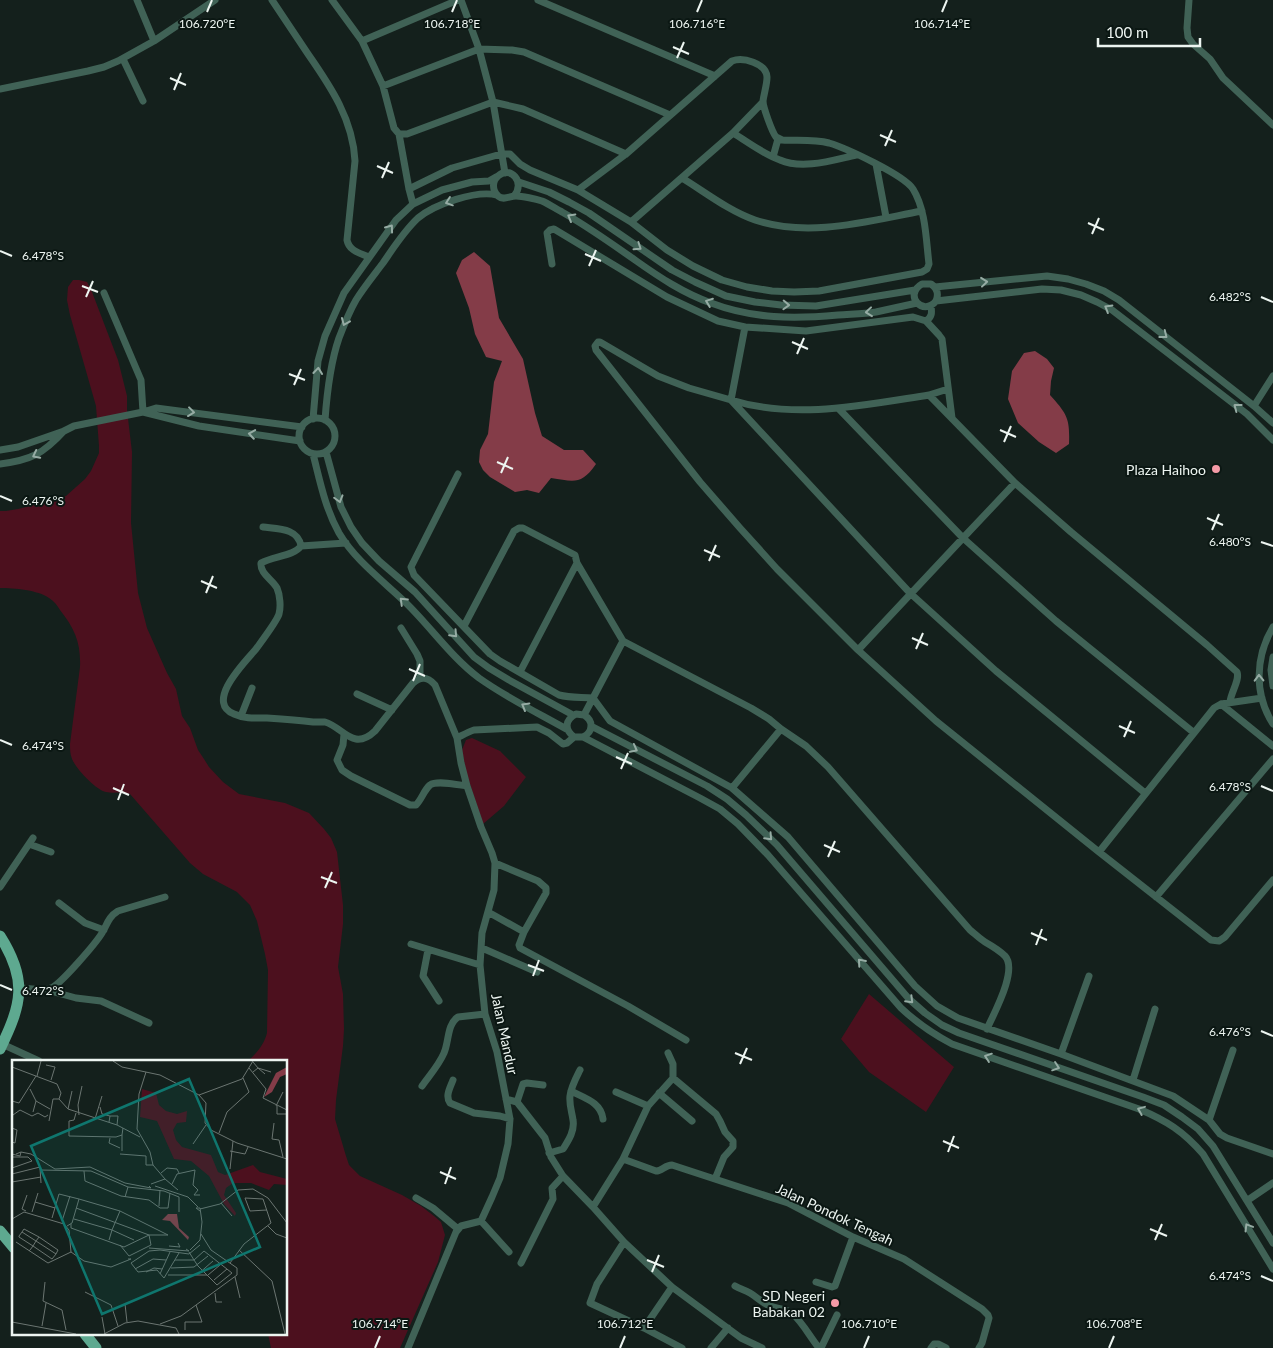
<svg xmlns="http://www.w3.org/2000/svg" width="1273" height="1348" viewBox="0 0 1273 1348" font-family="Lato,sans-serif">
	<rect width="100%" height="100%" fill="#14201c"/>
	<path fill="#4c101e" d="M73 280H79L87 282 92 292 118 360 127 396V410L132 452 131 523 138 593 147 628 167 673 176 689 182 716 190 728 198 750 204 759 209 767 223 782 239 794 285 803 309 813 324 829 331 838 337 852 343 905V924L338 967 343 994 344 1029 343 1046 336 1100 335 1119 346 1156 349 1165 360 1176 402 1195 421 1206 434 1216 441 1222 445 1235 438 1262 400 1348H271L268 1334H286V1062H247C256 1054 264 1045 267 1033L268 970 265 954 257 921 250 905 237 892 203 874 190 863 130 794C121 791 114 794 106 792 96 790 76 769 72 759 70 754 70 749 70 744L80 667C81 643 75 629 60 610 57 605 54 601 49 598 38 590 14 588 0 588V511H6L18 509 51 501 66 496 85 479 91 471 99 453V446L96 406 70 315 67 300 68 287Z
		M472 738 500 751 526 777 504 806 483 824 466 772 462 750 466 740Z
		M869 994 954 1067 926 1112 869 1072 841 1039Z"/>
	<path fill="#843c48" d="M474 252 490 266 499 318 523 359 535 413 542 436 564 450H583L596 464C581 486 573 481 551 478L539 493 527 490 515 492 490 477 483 470 479 462 480 450 488 434 494 382 502 361 486 357 475 334 469 308 456 273 462 260Z
		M1035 351 1047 359 1054 368 1051 381 1050 395C1067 414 1070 418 1069 444L1056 453 1039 442 1018 423 1008 399 1012 371 1024 353Z"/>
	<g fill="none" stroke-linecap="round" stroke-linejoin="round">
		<path stroke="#406256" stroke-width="7" d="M137 0 154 41
			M272 0C284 18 296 36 308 54 331 87 353 120 355 161L347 240C349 251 360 253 369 257
			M332 0 362 41 383 86 394 128 399 134H407L493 102 523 109 626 154
			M461 0 479 49 493 102 505 173
			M538 0 715 76
			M1189 0 1187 28 1188 37 1193 44 1210 59 1223 78 1273 125
			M362 41 458 0
			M123 59 143 101
			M383 86 479 49 512 50 524 52 670 115
			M0 89 88 71 104 67 118 61 154 41 215 0
			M733 133C748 142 763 154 780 160 803 170 833 160 856 155
			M399 134 409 189 413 204
			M773 157 778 139
			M876 164 886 217
			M682 178C705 192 729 211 755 220 809 238 868 221 922 211
			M519 182 549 192 569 202 589 213 672 270 695 282 726 296 755 302 781 305 816 306 915 290
			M409 189 452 168 501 154H510L520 164 530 170 578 190 631 222 667 250 693 266 722 280 747 287 772 291 794 292 819 291 922 272 927 269 929 264C926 240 926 210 913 189 904 175 846 148 829 143 814 139 797 141 782 140L776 137C772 132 763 107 763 101 764 93 767 85 767 77 766 63 743 57 732 61L626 154 578 190
			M514 196C526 182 510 165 498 176 492 181 492 190 498 196 504 201 509 196 516 196 522 196 536 199 542 201 549 204 556 209 562 212 587 226 611 243 635 260 659 277 683 293 711 303 753 319 794 319 838 315 851 314 864 314 876 312 890 309 903 306 917 303
			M631 222 733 133 763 102
			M552 264 547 233 550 230 554 229 667 297 718 321 745 327
			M935 287 1047 276 1068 279 1086 284 1104 291 1119 300 1254 406 1273 423
			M104 293 141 380 143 412
			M936 301C939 294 937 288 931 284H922C903 295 923 317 936 301L1042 289 1061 290 1081 295 1097 302 1112 310 1247 414 1273 440
			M926 321C932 317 932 313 931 306
			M929 395 948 389
			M1254 406 1273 376
			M839 409 963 538 1015 483
			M143 412 199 426 300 441
			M952 418 942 339 939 335 926 321 913 317 806 331 745 327 731 400 689 388 658 376 600 342H598L595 346 596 350 700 482 740 528 777 569 858 650 936 721 1099 852 1214 708 1221 704 1262 698
			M299 436a18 18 0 1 1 36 0a18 18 0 1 1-36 0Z
			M313 419 318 361 325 336 344 293 396 220 413 204 442 190 472 182 489 181 496 177
			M325 420C327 392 330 364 339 338 344 325 349 312 356 300 364 287 374 275 383 263 394 247 404 231 418 218 435 204 476 190 497 195
			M0 450 18 447 64 431 74 426 143 412 156 408 302 427
			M326 452 341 507 351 527 362 543 379 561 415 592 474 657 489 668 509 680 573 715
			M313 454C320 481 325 508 339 533 355 560 382 580 405 602 430 626 451 657 479 678 507 698 538 713 568 730
			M0 464C31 460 43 454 64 431
			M458 474 413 563 411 567 414 575 490 654 500 661 559 695C570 698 581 697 593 698L610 721 732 788
			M263 527C278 529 298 528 301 546 294 556 273 556 261 563 260 574 272 579 277 588 280 595 281 607 279 614 277 621 261 642 256 649 246 661 204 702 234 714 245 719 256 718 267 718 283 719 298 720 313 722 317 722 321 722 325 722 343 727 353 752 375 731L413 683C421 676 428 677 435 685L457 738
			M301 546 346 543
			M464 626 514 531 519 528H523L575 555 577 563 623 641 751 708 769 719 781 729 806 746 828 767 970 930C975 934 980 939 985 942 992 946 999 950 1005 956 1018 970 994 1013 987 1029
			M1273 627C1255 657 1254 694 1273 724
			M401 628 417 654 420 661V678
			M858 650 963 538 1056 621 1193 732
			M1273 657 1271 670 1273 686
			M520 672 577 563
			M357 694 392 710
			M1221 704 1273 746
			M584 715 623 641
			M241 716 252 688
			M591 726 707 786 727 799 746 815 777 845 909 999 925 1013 942 1025 959 1033 1143 1097 1164 1105 1182 1117 1198 1129 1213 1146 1273 1243
			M781 729 732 788 788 837 915 986 937 1006 958 1018 1061 1054 1173 1096 1209 1120 1220 1134 1227 1138 1273 1154
			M344 734 343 745 337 760 342 770 351 776 410 805H416C422 799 424 790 430 785 437 780 459 785 467 786
			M583 737C593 732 594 721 584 715L576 714C565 720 564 729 574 737H583L700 798 720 809 738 824 768 855 901 1008C917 1023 933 1034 952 1044L1139 1109C1167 1121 1183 1131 1203 1154L1273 1269
			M1145 793 996 671 910 593 731 400C795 420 864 405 929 395L1015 483 1071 532 1207 645 1237 672C1240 680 1231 692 1230 702
			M29 844 51 852
			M1099 852 1211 940 1219 941 1225 937 1273 880
			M495 863 538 881 546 888V893L524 932 519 945 520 948 628 1006 686 1040
			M0 887 33 838
			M1156 897 1273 759
			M59 903 85 923 104 930
			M488 912 524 932
			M411 944 480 965
			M482 948 537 972
			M428 950 423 976 439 1001
			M20 988C29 988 42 992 51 988 60 985 96 943 102 933 107 925 108 917 118 911L165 897
			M47 990 76 998 101 1001 149 1023
			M2 1044 39 1061
			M1061 1054 1089 976
			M673 1078 716 1114 720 1121 725 1132 733 1141V1147L724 1157 715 1179
			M453 1080C450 1088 445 1096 450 1103L474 1113 500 1116 510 1119
			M1133 1080 1155 1009
			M422 1086C429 1076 439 1065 444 1053 449 1042 447 1024 458 1017L485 1014
			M571 1091C584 1098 601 1102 603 1119
			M616 1092 648 1106
			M659 1093 692 1121
			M506 1099 517 1102 545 1138 551 1157 563 1176 593 1207 624 1242 672 1287 741 1338 762 1348
			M517 1102 523 1084 527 1083 543 1085
			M1209 1120 1233 1050
			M549 1153 563 1149C568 1141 575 1131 573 1120 572 1112 569 1105 570 1096 571 1087 576 1078 580 1070
			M623 1159 648 1106 673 1078V1064L668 1053
			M416 1198 433 1208 458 1229
			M1248 1200 1273 1183
			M593 1207 623 1159 656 1171C662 1171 665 1165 672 1165L788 1203 853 1237 904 1259 982 1309 988 1315 989 1318 982 1343 979 1348
			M481 1221 509 1252
			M624 1242 597 1284 590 1303 644 1328
			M521 1263 553 1199 552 1188 563 1176
			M816 1282 832 1287 835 1286 853 1237
			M735 1286C740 1289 745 1290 750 1293 757 1297 762 1303 770 1306 777 1309 785 1308 792 1313 803 1323 810 1337 819 1348
			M672 1287 644 1328 682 1348
			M408 1348 456 1232 461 1226 481 1221 492 1197 500 1178 508 1144 510 1119 497 1052 485 1014 480 965 482 933 494 890 495 863 492 853 481 827 467 786 461 763 457 738C463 735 468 732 474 730L537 727 549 733 563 744 567 743 574 737
			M711 1348 728 1328
			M821 1348 837 1315
			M931 1348 934 1344H938L946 1348"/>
		<path stroke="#5ea990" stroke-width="11" d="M0 936C28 980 22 1004 0 1049
			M0 1231 14 1248
			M85 1334 96 1348"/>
	</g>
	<defs><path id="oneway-chevron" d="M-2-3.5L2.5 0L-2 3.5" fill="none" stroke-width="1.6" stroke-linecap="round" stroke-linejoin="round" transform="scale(1.25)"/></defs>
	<g stroke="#96aca4">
		<use href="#oneway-chevron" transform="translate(449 202) rotate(161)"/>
		<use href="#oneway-chevron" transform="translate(571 217) rotate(-150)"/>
		<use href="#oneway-chevron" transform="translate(390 228) rotate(-54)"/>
		<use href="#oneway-chevron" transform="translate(638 247) rotate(34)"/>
		<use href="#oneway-chevron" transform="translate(984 282) rotate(-6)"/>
		<use href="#oneway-chevron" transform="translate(709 302) rotate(-159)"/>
		<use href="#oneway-chevron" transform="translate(786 305) rotate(2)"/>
		<use href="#oneway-chevron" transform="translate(1108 308) rotate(-149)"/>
		<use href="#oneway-chevron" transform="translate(869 312) rotate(174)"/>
		<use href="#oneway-chevron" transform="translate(345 322) rotate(113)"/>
		<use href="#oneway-chevron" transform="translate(1164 335) rotate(38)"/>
		<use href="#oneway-chevron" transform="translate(318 371) rotate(-84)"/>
		<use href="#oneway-chevron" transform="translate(1237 407) rotate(-143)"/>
		<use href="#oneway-chevron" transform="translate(191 412) rotate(7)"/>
		<use href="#oneway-chevron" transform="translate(252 434) rotate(-171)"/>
		<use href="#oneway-chevron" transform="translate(36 455) rotate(153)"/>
		<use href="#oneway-chevron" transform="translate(339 499) rotate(74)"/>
		<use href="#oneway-chevron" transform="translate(403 601) rotate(-136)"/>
		<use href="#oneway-chevron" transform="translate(454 634) rotate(47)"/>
		<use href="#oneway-chevron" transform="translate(1259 678) rotate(-91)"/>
		<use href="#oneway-chevron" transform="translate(525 706) rotate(-150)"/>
		<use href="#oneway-chevron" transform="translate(634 749) rotate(28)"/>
		<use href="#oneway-chevron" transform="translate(769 837) rotate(47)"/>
		<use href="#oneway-chevron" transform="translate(861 962) rotate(-131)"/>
		<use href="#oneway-chevron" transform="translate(910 1000) rotate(45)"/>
		<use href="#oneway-chevron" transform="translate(988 1057) rotate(-161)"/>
		<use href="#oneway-chevron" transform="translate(1056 1067) rotate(19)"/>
		<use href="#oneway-chevron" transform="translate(1141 1110) rotate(-158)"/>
		<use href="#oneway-chevron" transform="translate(1248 1227) rotate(-121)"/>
	</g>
	<path fill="none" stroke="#edf5f1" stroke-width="2" d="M207 12 212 0M452 12 457 0M697 12 702 0M942 12 947 0M673 47 689 54M677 58 684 42M170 78 186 85M174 90 181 73M880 135 896 142M885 146 892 130M377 166 393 173M382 178 389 162M1088 223 1104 230M1092 234 1099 218M0 251 12 256M585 254 601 261M589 266 596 250M82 286 98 292M86 297 93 281M1261 297 1273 302M792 342 808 349M797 354 804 338M289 374 305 380M294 385 301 369M1000 430 1016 437M1004 442 1011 426M497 462 513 469M501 473 508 457M0 496 12 501M1207 518 1223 525M1212 530 1219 514M1261 542 1273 546M704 550 720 557M709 561 716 545M201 581 217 588M206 593 213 576M912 638 928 645M916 649 923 633M409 669 425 676M413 681 420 664M1119 726 1135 733M1124 737 1131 721M0 740 12 745M616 757 632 764M621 769 628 753M1261 786 1273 791M113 788 129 795M118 800 124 784M824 845 840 852M828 857 835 841M321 877 337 883M325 888 332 872M1031 933 1047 940M1036 945 1042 929M528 965 544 971M533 976 539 960M0 985 12 990M1261 1031 1273 1036M735 1053 752 1060M740 1064 747 1048M943 1141 959 1148M948 1152 954 1136M440 1172 456 1179M445 1184 451 1167M1150 1229 1167 1236M1155 1240 1162 1224M647 1260 664 1267M652 1272 659 1255M1261 1276 1273 1281M375 1348 380 1336M620 1348 625 1336M864 1348 869 1336M1109 1348 1114 1336"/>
	<g fill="#f49aa6" stroke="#0b1713" stroke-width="2">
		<circle cx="1216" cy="469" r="5"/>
		<circle cx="835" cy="1303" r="5"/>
	</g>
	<g text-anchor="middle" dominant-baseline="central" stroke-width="4" stroke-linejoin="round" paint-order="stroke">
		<g font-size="14" fill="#edf5f1" stroke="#0b1713" text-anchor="end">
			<text x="1206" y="469">Plaza Haihoo</text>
			<text x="825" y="1295">SD Negeri<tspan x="825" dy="16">Babakan 02</tspan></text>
		</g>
		<g font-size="14" fill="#edf5f1" stroke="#0b1713">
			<text transform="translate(505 1034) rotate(78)">Jalan Mandur</text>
			<text transform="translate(835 1214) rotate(25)">Jalan Pondok Tengah</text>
		</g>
	</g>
	<g transform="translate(12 1060)">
		<rect width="275" height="275" fill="#14201c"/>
		<path d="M130 29 144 33 147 45 154 51 165 54 175 51 174 62 165 63 161 70 164 80 170 87 199 95 206 112 213 115 241 105 248 112 275 119V125L262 124 257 130 239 123H221L214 128 212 135 224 153 223 156 212 144 197 116 179 101 162 99 145 61 128 57Z" fill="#4c101e"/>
		<path d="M275 7V14L268 17 260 32 252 37 264 13ZM156 154H165L167 168 177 177 176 180 158 161 150 160Z" fill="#843c48"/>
		<path fill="none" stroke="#6b7571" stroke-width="1" d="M101 1 110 7 148 15 187 35 194 43 193 63 199 70 225 83 275 99M241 2 246 8 259 12M34 5 43 7 39 20M0 7 45 24 49 33 47 39 56 49 105 65 128 77M237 8 254 29 251 38 275 50M134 12 127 34 125 69 138 92 141 105 153 119 139 124M241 12 246 8 253 14M25 16 29 1M18 29 24 41 21 52M187 35 230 19 241 1M0 41 7 43 24 16M24 41 38 49M264 46 271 32M265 46V54H275M88 47 90 54 98 56 97 62M56 49 60 31M64 53 62 60 57 61V76L104 77 110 75 111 68M1 55 8 50 20 56 26 53 33 57 36 55M67 55 66 45 70 26M98 56H106L105 65M83 59 90 36M37 61 41 39H47M262 63 260 79 267 80 271 97M0 68 5 70 3 83 0 82M207 73 215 52 237 32 231 18M110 75V91M98 78 97 83 108 88M181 84 194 65M218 91 233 94 236 87M9 92 19 94 43 109 78 107 113 123 139 128 137 126M0 94 8 96 9 92 4 94M108 94 134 96V105H141M0 97H16L20 101 0 108M28 108 29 123M218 109 221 81M28 110 79 111 116 127 113 137M72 111 73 121 109 136 137 140 148 148H156L158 133M149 113 155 108 165 109 167 113M0 114 28 107M153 119 166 130M0 122 29 117M160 124 165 114 183 110 181 125 186 130 182 135H188M143 126 176 137 186 147M116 127 152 131 167 137V152M23 142 43 148M209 143 220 156M147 146 148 130M188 149 208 144 226 130 241 129 256 138 275 163M14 151 10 149 15 135M20 152 26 133M40 158 47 134 67 139M0 159 12 152 52 164 57 170 59 192 72 201 99 207 119 199H116M62 159 100 170 108 151M50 161 58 136M59 164V168L112 187 137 175 64 148M55 166 60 163 67 139 108 151 156 175H137L139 185 117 196 108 185M256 166 264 174 275 178M10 172 24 181 44 194 40 199 21 186 7 177V176L10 172 12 169 27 177 24 181 21 186 18 190 17 191M27 177 46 190 44 194M97 180 100 170 122 180M4 182 36 203 59 192M157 186 168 187 166 183M137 188 177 191 174 189M178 190 188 180 190 162 188 148H184L188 151M227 190 260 221 273 274M167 193 152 218 145 210 126 212 119 203 137 191 148 190 177 194 188 185M163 200H182L192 191 220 213 205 225 186 206 182 200 177 192M218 203 232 184 259 163 251 139 233 138 238 151 255 150M159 208 182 207 196 196M123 209 141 199 154 200M134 212 142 208 150 209M148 214 158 192M156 215H195M185 215 201 201M196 215 208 205M223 217 228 238M202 220 215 209M33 222 31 241 50 250 54 270M73 232 99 245 106 266M203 233 204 242H210M113 244 115 262M90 257 93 274M0 262 64 274M148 264 169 256 225 215V208L199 190 189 174M30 266 34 243M173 270V262H190L184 245M92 274 113 263 126 261 164 268 167 274"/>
		<path fill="#0f766e" fill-opacity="0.15" stroke="#0f766e" stroke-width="2.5" d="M177 19 248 187 90 254 19 86Z"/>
		<rect width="275" height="275" fill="none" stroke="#edf5f1" stroke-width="2.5"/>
	</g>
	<g font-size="12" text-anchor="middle" fill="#edf5f1" stroke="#0b1713" stroke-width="4" stroke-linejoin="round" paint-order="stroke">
		<text x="207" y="28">106.720°E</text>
		<text x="452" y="28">106.718°E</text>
		<text x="697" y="28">106.716°E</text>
		<text x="942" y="28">106.714°E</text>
		<text x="43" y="260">6.478°S</text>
		<text x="1230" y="301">6.482°S</text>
		<text x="43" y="505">6.476°S</text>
		<text x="1230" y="546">6.480°S</text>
		<text x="43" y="750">6.474°S</text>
		<text x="1230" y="791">6.478°S</text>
		<text x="43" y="995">6.472°S</text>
		<text x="1230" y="1036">6.476°S</text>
		<text x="1230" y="1280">6.474°S</text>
		<text x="380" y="1328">106.714°E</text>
		<text x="625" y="1328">106.712°E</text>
		<text x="869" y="1328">106.710°E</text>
		<text x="1114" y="1328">106.708°E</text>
	</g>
	<path d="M1098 38v8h102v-8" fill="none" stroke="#edf5f1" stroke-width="2.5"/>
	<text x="1106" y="38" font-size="15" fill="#edf5f1" stroke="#0b1713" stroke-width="4" paint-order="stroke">100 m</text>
</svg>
